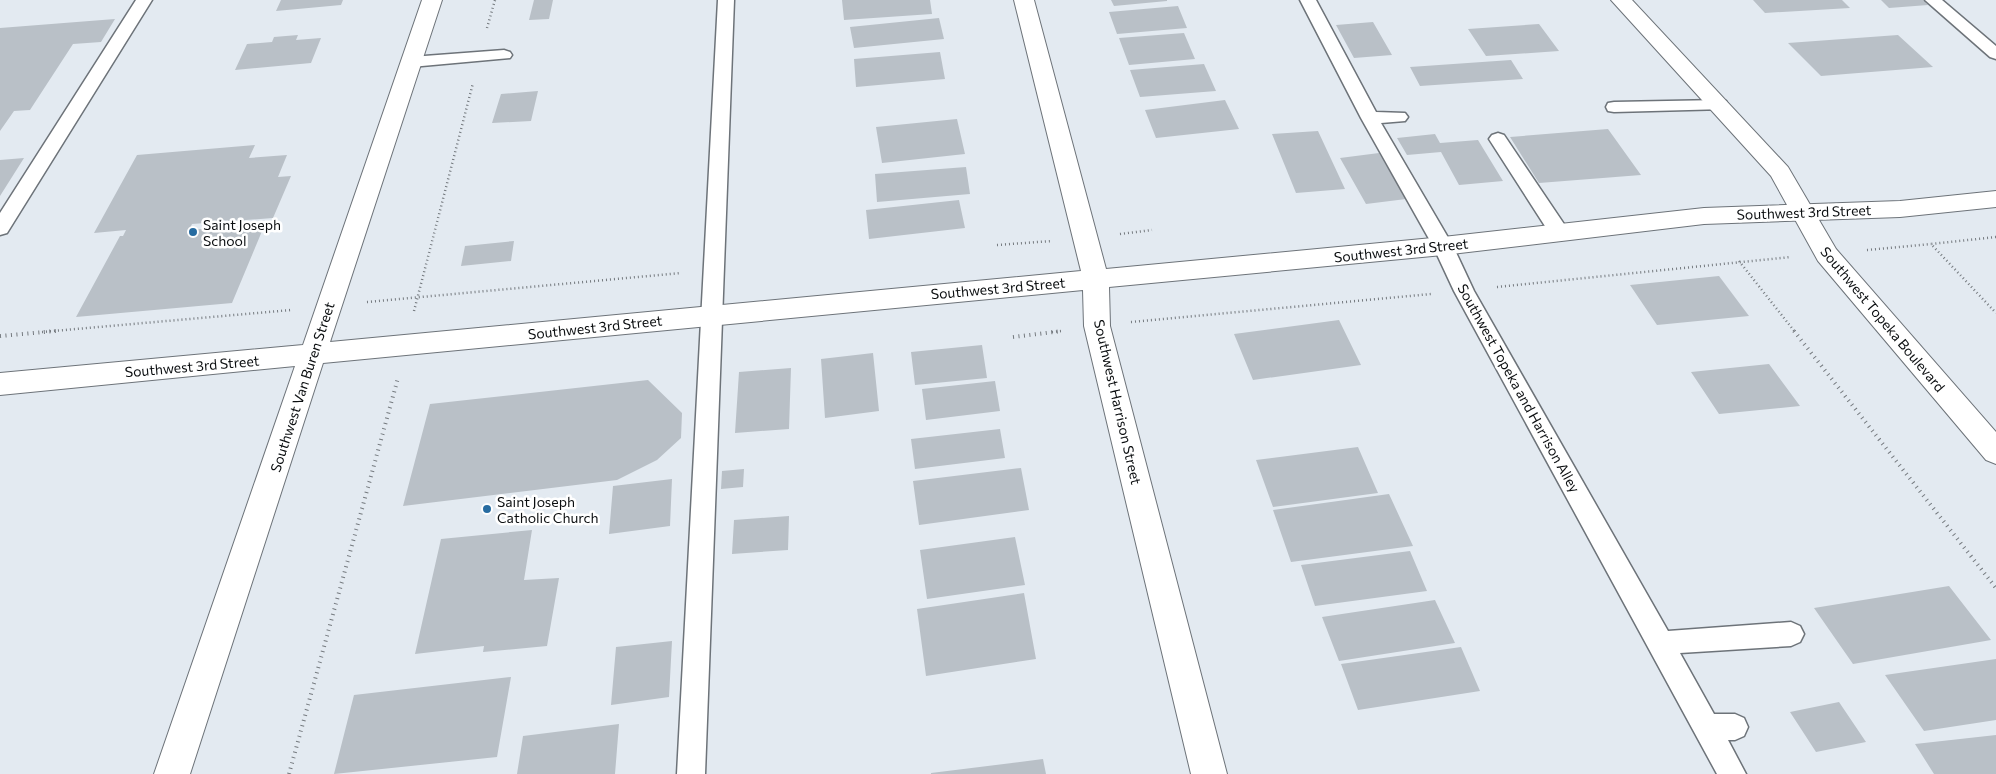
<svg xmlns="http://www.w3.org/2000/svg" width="1996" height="774" viewBox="0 0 1996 774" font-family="Commissioner,sans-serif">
	<rect width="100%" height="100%" fill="#e3eaf1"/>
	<path fill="#b9c0c7" d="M281 0H343L341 5 276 11Z
		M534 0H553L549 19 529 20Z
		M842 0H930L932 14 844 20Z
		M1111 0H1167V1L1114 6Z
		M1753 0H1842L1850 8 1765 13Z
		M1881 0H1923L1928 5 1889 8Z
		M1178 6 1187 28 1117 34 1109 12Z
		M939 18 944 39 854 48 850 27Z
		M115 19 101 42 73 44 30 110 14 111 0 131V28Z
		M1373 22 1392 55 1354 58 1336 25Z
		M1539 24 1559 51 1486 56 1468 29Z
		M1184 33 1195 59 1129 65 1119 38Z
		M298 35 296 40 321 38 311 63 235 70 247 44 272 42 274 37Z
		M1898 35 1933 67 1821 76 1788 43Z
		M940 52 945 79 856 87 854 59Z
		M1511 60 1523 79 1420 86 1410 67Z
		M1204 64 1216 91 1140 97 1130 70Z
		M538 91 531 121 492 123 501 94Z
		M1225 100 1239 129 1156 138 1145 110Z
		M957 119 965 154 882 163 876 127Z
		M1608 129 1641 175 1539 183 1510 137Z
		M1318 131 1345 189 1296 193 1272 134Z
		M1435 134 1440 143 1478 140 1503 181 1459 185 1441 152 1407 155 1397 138Z
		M255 145 249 158 287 155 278 177 291 176 273 218 192 224 189 230 265 224 232 303 76 317 120 236H123L126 230 94 233 137 155Z
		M1379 153 1406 199 1366 204 1340 158Z
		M24 158 0 196V160Z
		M966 167 970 194 877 202 875 174Z
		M959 200 965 228 869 239 866 210Z
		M514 241 511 261 461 266 465 246Z
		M1719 276 1749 316 1657 325 1630 285Z
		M1339 320 1361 365 1253 380 1234 334Z
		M982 345 987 378 915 385 911 352Z
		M873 353 879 411 825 418 821 359Z
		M1769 364 1800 406 1719 414 1691 372Z
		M791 368 789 429 735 433 739 372Z
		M648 380 682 413 681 438 657 460 617 480 403 506 430 404Z
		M995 381 1000 411 926 420 922 389Z
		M1000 429 1005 458 915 469 911 439Z
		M1358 447 1378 493 1273 507 1256 460Z
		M1021 468 1029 510 919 525 913 481Z
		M744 469 743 487 721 489 722 471Z
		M672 479 670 526 609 534 613 486Z
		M1389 494 1413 546 1291 562 1273 510Z
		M789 516 788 550 732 554 734 520Z
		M532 530 524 580 559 578 547 646 483 652 484 646 415 654 441 539Z
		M1015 537 1025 585 927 599 920 550Z
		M1410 551 1427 591 1315 606 1301 565Z
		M1949 586 1991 640 1853 664 1814 608Z
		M1024 593 1036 659 926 676 917 609Z
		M1435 600 1455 643 1339 661 1322 617Z
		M672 641 669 697 611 705 616 647Z
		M1461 647 1480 691 1358 710 1341 664Z
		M1996 659V720L1924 731 1885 675Z
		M511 677 497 757 334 774 354 695Z
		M1839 702 1866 742 1816 752 1790 712Z
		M619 724 615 774H517L523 736Z
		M1996 735V774H1934L1915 744Z
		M1043 759 1046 774H931V773Z"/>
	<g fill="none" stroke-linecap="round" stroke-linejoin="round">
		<defs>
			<path id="lane" d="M136 0H152L7 233 0 235V213Z
				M718 0H734L705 774H677Z
				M1300 0H1316L1376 112 1405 113 1408 117 1405 121 1381 123 1453 246 1474 291 1668 631 1791 622 1800 626 1804 634 1800 642 1791 646 1680 653 1714 714H1735L1744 718 1748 727 1744 736 1735 740H1728L1746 774H1717L1454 291 1433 246 1361 118Z
				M1925 0H1942L1996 46V59L1990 57Z
				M504 50 510 52 512 55 510 58 411 67 405 65 403 62 405 59 411 57Z
				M1720 100 1726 101 1728 105 1726 109 1614 112 1608 111 1606 107 1608 103 1614 102Z
				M1498 133 1504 135 1566 227 1568 232 1566 237 1559 239 1552 237 1489 139 1492 135Z"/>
			<path id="street" d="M422 0H442L330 342 1081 271 1014 0H1034L1106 269 1443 237 1704 208 1900 201 1996 191V207L1900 217 1704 224 1443 255 1109 287 1110 326 1227 774H1191L1084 326 1083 290 323 363 190 774H154L295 366 0 395V373L303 345Z"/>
			<path id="primary" d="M1611 0H1632L1788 167 1836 249 1996 432V464L1986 460 1818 261 1771 176Z"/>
		</defs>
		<use href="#lane" stroke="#6d7379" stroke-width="3"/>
		<use href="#street" stroke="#6d7379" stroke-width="2"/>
		<use href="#primary" stroke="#6d7379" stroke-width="2"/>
		<path stroke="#757a7f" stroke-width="2.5" stroke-dasharray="1 3" stroke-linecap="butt" d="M487 28 495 0
			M1120 234 1152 230
			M1996 237 1931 244 1996 313
			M997 245 1052 241
			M1867 250 1931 244
			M1739 261 1795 332
			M1497 287 1791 257
			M367 302 681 273
			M414 311 473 83
			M1131 322 1431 294
			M42 332 291 310
			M1052 332 1062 331"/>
		<path stroke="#757a7f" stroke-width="4" stroke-dasharray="1 4.5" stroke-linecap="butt" d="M1794 331 1996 588
			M0 336 56 331
			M1013 337 1062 331
			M289 774 398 378"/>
		<use href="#lane" fill="#fff" fill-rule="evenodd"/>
		<use href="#street" fill="#fff" fill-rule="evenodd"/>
		<use href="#primary" fill="#fff" fill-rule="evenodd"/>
	</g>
	<g fill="#276ca1" stroke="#fff" stroke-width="2">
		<circle cx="193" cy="232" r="5"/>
		<circle cx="487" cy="509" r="5"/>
	</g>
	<g text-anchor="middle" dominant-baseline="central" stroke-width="5" stroke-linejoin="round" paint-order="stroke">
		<g font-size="14" fill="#0b0e10" stroke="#fff">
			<text transform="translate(1804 212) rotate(-2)">Southwest 3rd Street</text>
			<text transform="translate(1401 250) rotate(-6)">Southwest 3rd Street</text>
			<text transform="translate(998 288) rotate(-5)">Southwest 3rd Street</text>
			<text transform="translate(1883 319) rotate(50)">Southwest Topeka Boulevard</text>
			<text transform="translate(595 327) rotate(-6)">Southwest 3rd Street</text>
			<text transform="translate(192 366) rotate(-5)">Southwest 3rd Street</text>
			<text transform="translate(302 387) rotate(-72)">Southwest Van Buren Street</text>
			<text transform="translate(1519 388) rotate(61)">Southwest Topeka and Harrison Alley</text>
			<text transform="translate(1118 402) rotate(77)">Southwest Harrison Street</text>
		</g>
		<g font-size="14" fill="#0b0e10" stroke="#fff" text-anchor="start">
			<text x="203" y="224">Saint Joseph<tspan x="203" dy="16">School</tspan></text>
			<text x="497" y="501">Saint Joseph<tspan x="497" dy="16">Catholic Church</tspan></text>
		</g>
	</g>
</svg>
